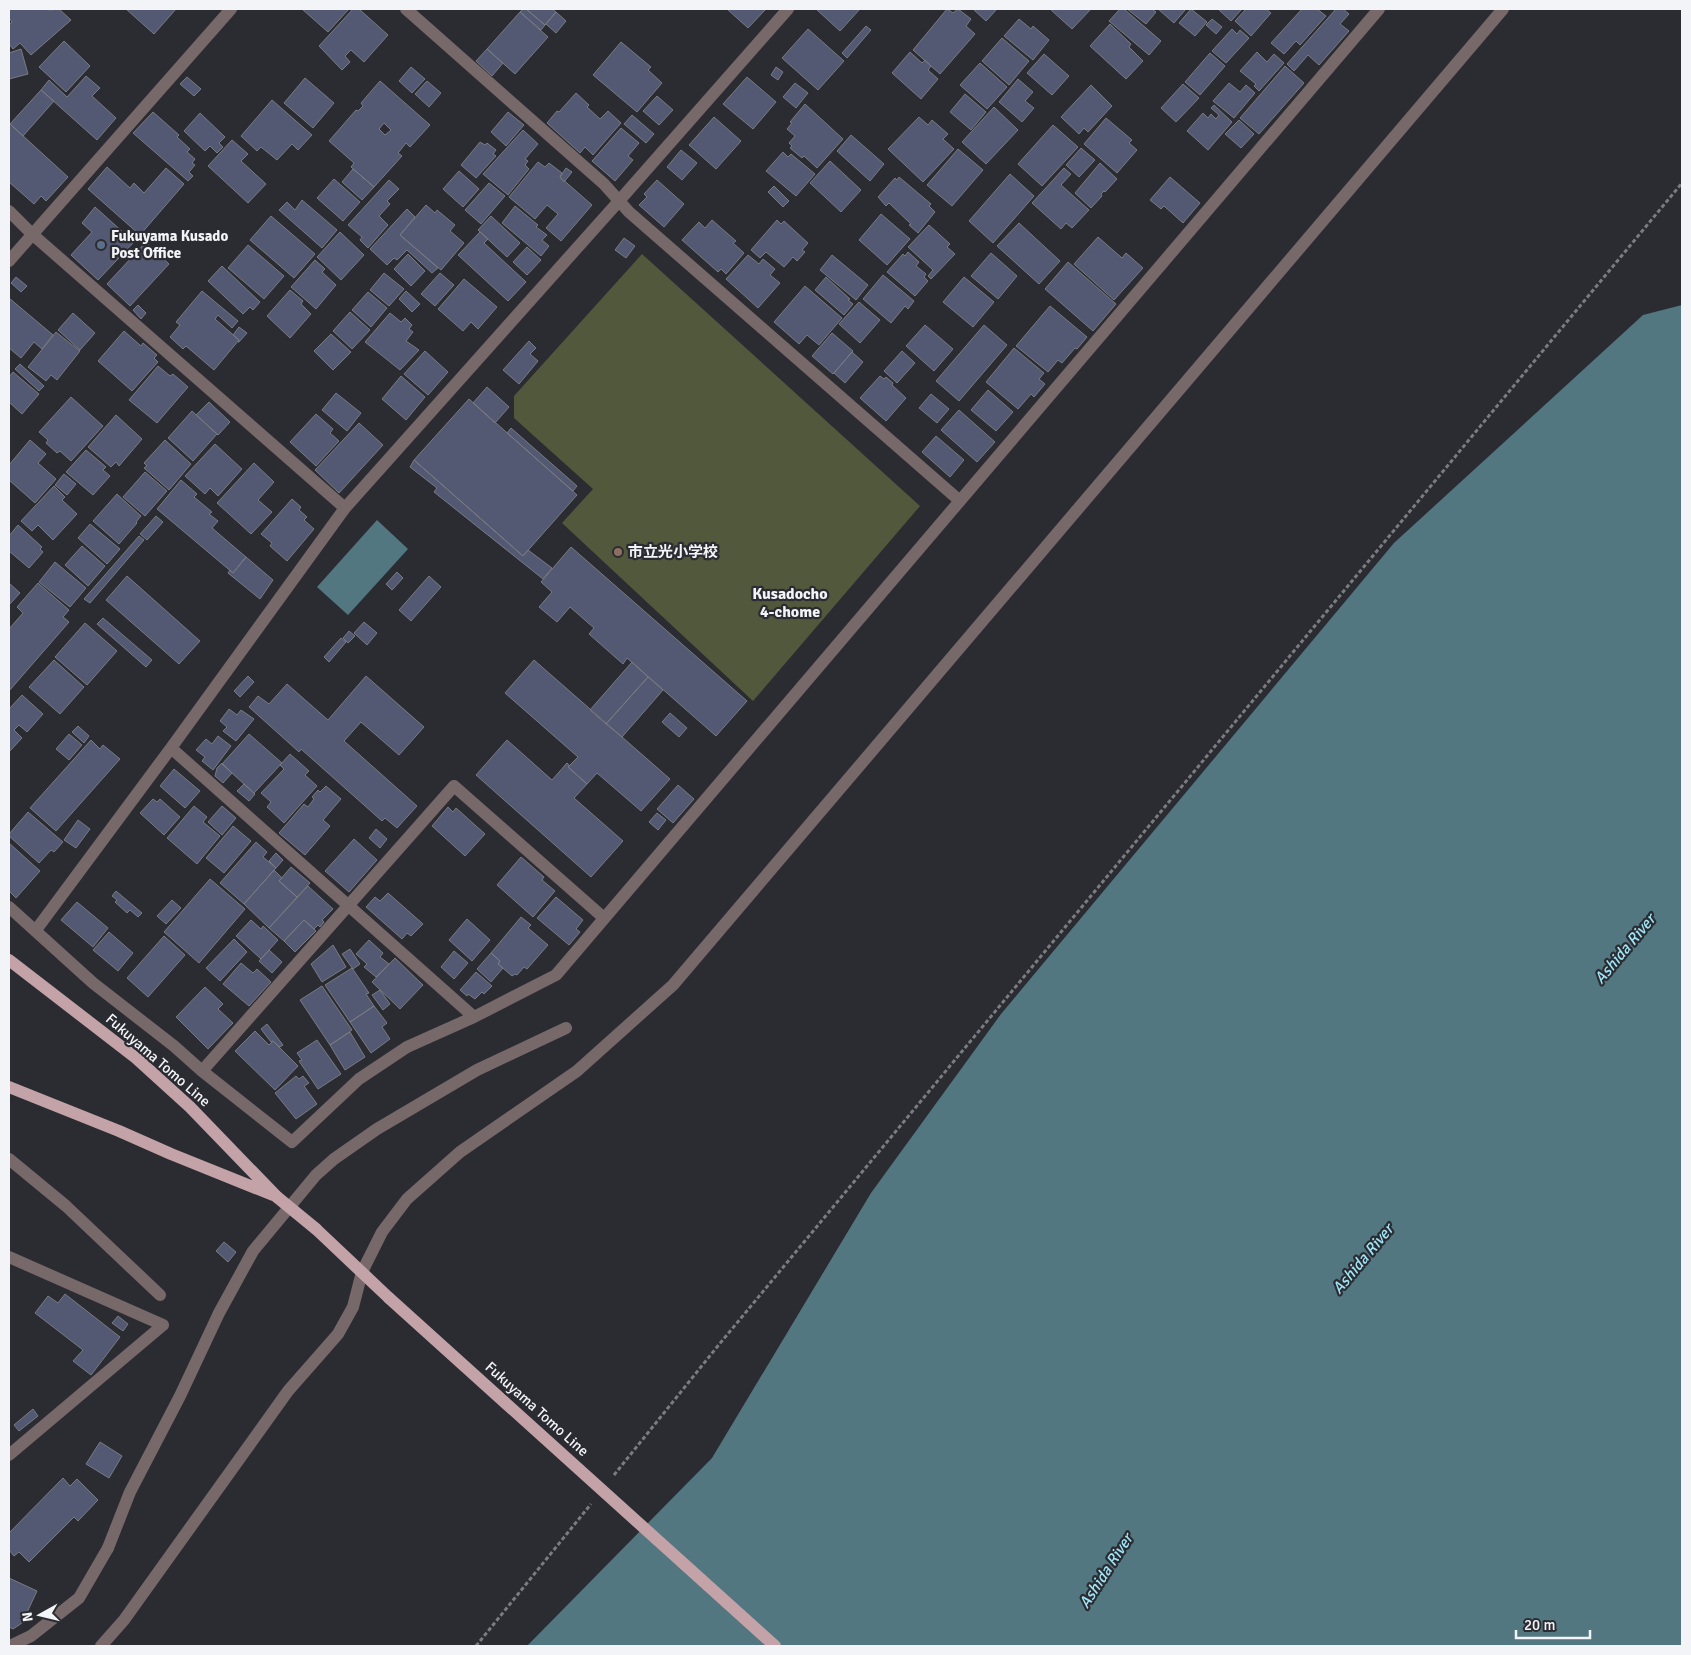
<svg xmlns="http://www.w3.org/2000/svg" width="1691" height="1655" viewBox="0 0 1691 1655" font-family="Signika,'Noto Sans JP',sans-serif">
	<rect width="100%" height="100%" fill="#2b2c32"/>
	<path fill="#52583c" d="M642 254 920 506 753 701 562 523 593 489 514 418V396Z"/>
	<path fill="#527780" d="M1682 305V1646H527L712 1458 871 1193 1001 1014 1394 543 1643 315Z
		M377 520 408 549 348 615 317 587Z"/>
	<path fill="#535873" stroke="#797b82" fill-rule="evenodd" d="M9 9H48L49 10 59 9 71 20 31 55 20 43 13 49 9 44V25L12 22 9 18Z
		M126 9H176L154 34Z
		M302 9H349L328 32Z
		M353 9H359L388 35 364 62 351 50 345 56 350 62 342 70 319 46Z
		M523 9H526L545 25 541 30 520 12Z
		M526 9H552L556 12 545 25Z
		M727 9H766L748 28Z
		M816 9H860L840 31Z
		M947 9 953 13 958 9 971 19 966 26 975 34 940 74 913 50Z
		M973 9H997L986 21Z
		M1050 9H1091L1072 29Z
		M1120 9H1124L1161 41 1149 55 1109 21Z
		M1127 9H1152L1156 12 1146 24Z
		M1158 9H1186L1174 23Z
		M1191 9 1207 22 1195 36 1179 23Z
		M1218 9H1242L1231 21Z
		M1246 9H1266L1271 13 1251 36 1235 21Z
		M1302 9H1317L1326 16 1300 45 1296 41 1284 54 1271 43Z
		M1336 9H1343L1349 14 1340 24 1349 31 1319 65 1308 55 1294 71 1287 64Z
		M520 12 548 37 515 74 487 49Z
		M556 12 566 21 556 33 546 24Z
		M1019 19 1031 29 1033 26 1049 40 1033 60 1004 36Z
		M1212 19 1222 27 1216 34 1206 25Z
		M1110 24 1131 44 1129 47 1143 61 1126 79 1090 46Z
		M866 26 871 30 847 58 842 53Z
		M808 29 844 61 818 90 782 58Z
		M1232 29 1237 34 1240 30 1249 38 1226 63 1212 51Z
		M1002 38 1029 61 1009 85 982 61Z
		M64 41 90 66 66 92 39 67Z
		M621 42 651 67 648 70 662 83 637 112 593 75Z
		M21 49 28 74 9 79V53Z
		M487 49 503 63 492 76 476 61Z
		M910 52 922 63 925 60 931 66 928 70 938 79 921 99 892 73Z
		M1257 52 1267 62 1274 54 1284 63 1259 91 1254 86 1256 84 1240 71Z
		M1210 53 1225 66 1200 95 1185 82Z
		M1044 54 1069 76 1052 95 1027 73Z
		M980 63 1007 87 987 109 960 85Z
		M1285 66 1304 83 1259 134 1240 118Z
		M411 67 425 79 412 93 399 81Z
		M776 67 783 72 778 80 771 75Z
		M86 76 100 88 92 96 116 118 97 140 41 90 49 80 67 97Z
		M187 77 201 89 194 96 180 84Z
		M747 77 776 102 753 129 723 104Z
		M305 78 334 103 313 128 284 103Z
		M1018 79 1033 92 1025 101 1034 108 1022 122 999 102Z
		M380 81 430 125 410 147 406 143 398 153 402 156 374 187 351 167 354 163 329 141 356 110 358 111 363 106 361 103ZM384 123 391 130 385 135 379 129Z
		M427 81 441 93 429 107 415 94Z
		M795 83 808 93 796 108 783 97Z
		M1229 83 1240 92 1246 85 1255 93 1234 118 1213 101Z
		M1183 84 1199 98 1176 122 1161 108Z
		M1091 85 1112 106 1088 132 1084 128 1079 134 1061 117Z
		M41 90 54 101 23 136 10 124Z
		M576 93 589 105 587 107 600 119 608 111 621 123 593 155 585 147 580 153 547 123 557 111 559 112Z
		M965 94 986 112 971 130 950 112Z
		M657 96 673 110 659 125 643 111Z
		M272 100 312 135 298 150 292 144 277 160 261 147 257 151 241 136Z
		M805 104 843 139 817 168 804 156 802 158 790 148 792 146 789 143 795 136 787 129 792 123 790 122Z
		M1214 105 1232 122 1208 150 1187 131 1203 113 1208 118 1211 114 1216 119 1219 115 1211 108Z
		M994 107 1018 130 986 164 962 142Z
		M153 112 179 135 177 137 190 149 187 152 195 159 192 163 195 165 189 172 193 176 188 181 133 133Z
		M508 112 524 125 506 146 491 132Z
		M200 113 225 137 219 143 223 147 217 153 210 146 205 151 184 131Z
		M632 115 654 134 646 143 624 124Z
		M714 117 741 141 716 169 689 145Z
		M919 117 928 125 932 120 948 134 943 139 954 149 923 182 888 149Z
		M1106 118 1132 140 1129 143 1137 150 1117 173 1084 144Z
		M1239 120 1254 134 1241 148 1225 134Z
		M10 124 68 177 46 201 41 196 34 204 9 182V126Z
		M1053 125 1078 147 1042 186 1018 164Z
		M621 128 639 143 628 156 633 160 615 181 592 161Z
		M523 130 538 144 525 159 528 161 525 165 529 169 508 195 483 174Z
		M851 135 884 164 870 181 837 151Z
		M232 140 248 154 241 161 266 184 248 203 208 166Z
		M480 142 485 145 487 143 496 150 493 154 496 156 476 178 461 165Z
		M1081 148 1095 160 1079 177 1066 165Z
		M958 149 983 170 952 206 927 185Z
		M681 150 697 163 682 180 667 167Z
		M783 152 788 157 791 154 815 174 796 196 766 171Z
		M830 161 861 190 841 212 810 183Z
		M538 162 545 167 549 163 562 173 560 177 592 205 561 241 546 228 558 214 547 205 535 219 509 197Z
		M1100 163 1117 179 1105 192 1104 191 1101 194 1102 196 1091 208 1075 193Z
		M107 167 130 188 134 183 144 193 166 168 184 184 140 235 88 189Z
		M566 168 572 172 564 182 560 177Z
		M1064 168 1071 174 1061 185 1089 210 1072 228 1066 223 1061 229 1032 203Z
		M353 169 374 187 362 200 342 182Z
		M459 171 479 189 463 207 443 189Z
		M1010 174 1034 196 993 243 969 221Z
		M899 177 931 204 929 206 935 212 918 233 909 225 911 224 889 203 886 206 878 197 895 178 897 180Z
		M1170 177 1200 203 1183 223 1164 206 1161 209 1150 200Z
		M334 179 360 202 343 221 317 198Z
		M389 180 399 189 387 201 390 204 379 216 388 225 368 248 360 240 362 237 348 225Z
		M657 180 684 204 664 227 639 205 647 197 644 194Z
		M489 183 505 196 481 224 465 210Z
		M774 186 789 201 783 207 768 192Z
		M302 200 337 230 322 248 279 210 287 202 295 210Z
		M426 205 435 213 437 210 455 225 450 231 464 243 441 270 400 235Z
		M515 206 538 225 536 227 547 235 542 240 549 246 541 256 502 223Z
		M95 207 134 242 98 280 71 255 92 232 82 223Z
		M407 209 415 217 400 235 438 268 432 273 407 250 397 260 394 258 387 265 370 249Z
		M881 214 910 239 887 265 859 240Z
		M271 216 315 254 294 278 250 240Z
		M491 216 520 243 507 257 478 230Z
		M712 220 736 241 733 243 744 253 726 274 721 269 718 272 682 240 699 222 705 228Z
		M777 220 781 224 784 221 808 243 802 250 805 252 797 261 793 257 784 267 766 252 760 258 751 250Z
		M1019 223 1060 261 1039 284 997 246Z
		M929 225 950 244 947 247 955 254 931 279 928 276 933 270 908 247Z
		M340 232 364 255 341 280 317 257Z
		M480 232 488 239 484 243 526 282 508 301 458 255Z
		M1098 237 1122 258 1126 253 1143 268 1114 300 1074 264Z
		M624 238 635 246 626 258 615 250Z
		M146 242 169 264 130 306 107 284Z
		M248 245 284 276 264 299 228 268Z
		M527 247 541 260 527 275 513 262Z
		M908 252 919 262 916 266 926 274 924 277 928 281 915 296 887 272 903 254 905 256Z
		M991 253 1017 276 998 299 971 276Z
		M408 254 425 271 411 286 394 269Z
		M748 255 759 264 763 259 775 269 770 275 780 283 758 308 726 279Z
		M832 255 868 285 856 300 820 270Z
		M315 260 325 269 322 272 336 285 316 309 291 287Z
		M1068 262 1116 304 1093 331 1045 289Z
		M222 266 260 302 253 310 250 307 243 314 208 281Z
		M384 273 404 289 389 306 370 290Z
		M440 273 454 285 435 306 421 294Z
		M883 275 914 301 908 309 905 306 891 323 863 299Z
		M16 277 27 286 21 292 11 283Z
		M826 277 850 299 848 300 853 304 844 315 815 290Z
		M964 277 994 302 973 327 943 302Z
		M464 279 497 307 478 329 471 322 463 331 438 309Z
		M805 286 842 318 819 345 807 335 799 344 774 322Z
		M290 290 303 301 301 304 311 314 290 338 267 316Z
		M202 291 238 321 232 328 218 315 215 319 239 340 214 370 186 346 183 349 170 337 180 325 176 322Z
		M406 291 420 304 412 312 399 299Z
		M368 292 387 308 371 327 352 310Z
		M9 298 53 335 42 349 34 342 21 358 9 348Z
		M859 302 880 320 860 343 839 324Z
		M138 305 146 313 141 319 133 310Z
		M1050 306 1087 337 1077 349 1075 348 1062 363 1058 360 1048 372 1016 346Z
		M350 312 370 330 352 349 333 331Z
		M73 313 95 333 80 350 58 330Z
		M390 313 401 322 405 318 412 325 409 329 413 332 406 341 419 350 400 370 365 342Z
		M925 325 953 349 934 371 906 346Z
		M984 325 1007 345 959 401 936 381Z
		M239 327 247 333 239 342H238L239 340 233 335Z
		M124 331 141 346 143 343 157 355 154 358 158 362 132 391 98 361Z
		M56 332 80 351 57 380 51 375 46 381 28 367Z
		M832 333 853 351 833 374 812 356Z
		M331 334 351 352 333 370 314 351Z
		M529 341 536 348 530 354 538 361 519 384 503 370Z
		M1014 348 1044 373 1039 379 1045 384 1034 397 1031 394 1018 409 986 382Z
		M425 351 448 372 428 395 404 374Z
		M902 351 915 363 897 383 884 371Z
		M852 352 863 362 845 383 834 373Z
		M20 364 44 386 39 391 15 369Z
		M158 366 170 376 173 374 188 387 157 423 129 400Z
		M13 372 39 394 22 414 9 402V377Z
		M401 376 425 397 406 420 382 399Z
		M880 376 884 379 886 377 893 383 892 385 906 398 886 421 860 398Z
		M487 387 509 407 495 423 473 403Z
		M988 390 1013 412 996 431 971 410Z
		M336 393 361 413 347 431 322 410Z
		M931 394 949 409 937 423 919 408Z
		M71 397 103 426 71 461 60 451 57 453 46 443 48 440 39 432Z
		M469 399 577 495 523 556 414 460Z
		M209 402 230 422 218 435 196 415Z
		M959 410 995 442 977 462 941 430Z
		M192 411 217 434 193 461 168 438Z
		M316 414 333 429 330 433 339 441 316 466 290 442Z
		M116 415 142 439 119 466 116 462 111 467 88 447Z
		M359 423 383 445 339 493 315 470Z
		M511 428 577 486 573 491 507 433Z
		M936 436 964 460 950 477 922 452Z
		M30 440 46 454 38 463 56 479 35 503 9 480V465Z
		M165 440 191 464 169 490 144 468 147 466 144 463Z
		M215 444 242 469 218 496 210 488 205 494 185 476Z
		M86 450 106 467 103 470 110 476 93 495 66 472Z
		M414 460 523 556 528 550 552 568 543 579 434 492 437 488 410 467Z
		M254 463 274 482 258 500 272 512 251 534 217 503Z
		M145 472 167 491 145 516 123 497Z
		M64 474 76 484 67 495 55 485Z
		M181 480 197 494 194 497 212 512 209 514 218 521 212 528 246 557 233 573 157 509Z
		M54 486 65 497 62 500 77 514 53 540 38 525 32 531 21 521Z
		M117 494 141 516 136 522 137 523 119 544 93 521Z
		M292 499 301 507 299 510 307 517 304 520 314 529 287 561 270 546 272 543 261 534Z
		M156 516 163 522 147 540 140 534Z
		M90 524 120 549 107 564 78 538Z
		M18 525 42 547 40 549 43 552 29 568 9 551V536Z
		M139 536 144 540 90 603 84 599Z
		M82 546 105 566 88 586 65 565Z
		M571 547 747 701 716 736 627 658 623 664 589 634 594 628 570 607 557 622 539 607 552 592 541 582Z
		M246 557 273 580 260 599 228 573 230 570 233 573Z
		M55 562 86 588 70 607 39 582Z
		M397 572 403 578 392 590 386 584Z
		M127 576 200 641 179 664 106 600Z
		M429 576 441 587 411 621 399 610Z
		M9 583 20 593 9 605Z
		M38 583 69 610 63 617 69 622 9 691V629L23 613 17 607Z
		M103 618 152 660 146 667 97 624Z
		M364 622 377 633 367 645 354 633Z
		M85 623 117 651 87 685 55 657Z
		M349 631 355 636 348 643 343 638Z
		M341 638 346 642 329 662 324 657Z
		M54 660 84 687 60 714 29 687Z
		M534 660 670 779 641 811 597 773 587 784 568 767 578 757 505 693Z
		M632 662 648 677 606 724 590 710Z
		M248 676 254 682 240 697 234 691Z
		M366 676 424 727 399 755 361 722 344 741 417 806 397 828 385 818 382 821 301 749 299 752 249 707 258 696 269 704 287 684 328 720Z
		M648 677 663 690 622 737 606 724Z
		M22 695 43 714 27 732 19 725 14 730 22 738 9 752V709Z
		M229 709 237 715 241 710 254 719 236 741 223 731 227 727 220 721Z
		M670 713 687 728 679 737 662 722Z
		M78 726 89 736 84 743 72 732Z
		M69 734 82 745 69 760 56 749Z
		M249 734 282 763 254 793 222 764Z
		M218 736 231 746 213 770 202 761 205 757 196 750 206 739 212 744Z
		M91 740 100 749 103 745 120 759 56 831 30 808Z
		M507 740 552 780 567 763 570 766 568 767 587 784 574 798 623 841 591 877 476 775Z
		M290 754 309 771 305 775 317 786 284 823 267 807 271 802 261 793 284 769 280 765Z
		M222 763 232 773 223 783 215 776 217 768Z
		M174 769 200 791 185 808 160 786Z
		M244 784 255 794 249 801 237 791Z
		M678 785 694 799 673 823 657 809Z
		M326 786 341 799 323 820 330 826 305 855 279 833 304 804 308 807 314 799 312 797 318 790 320 792Z
		M153 799 157 802 160 799 180 817 164 835 140 813Z
		M194 806 207 817 203 822 220 836 197 864 167 838Z
		M222 806 236 818 222 835 208 822Z
		M448 807 453 812 456 808 485 834 465 856 432 826Z
		M28 812 63 842 54 852 51 850 39 863 9 836V834Z
		M657 813 666 820 658 830 649 822Z
		M78 820 90 829 76 848 64 840Z
		M233 826 251 841 224 873 206 858Z
		M376 829 387 839 380 848 369 838Z
		M354 839 377 860 349 892 325 871Z
		M256 842 267 852 263 857 276 868 244 904 220 883Z
		M9 843 40 871 16 898 9 891Z
		M276 853 283 860 276 868 269 861Z
		M521 857 544 877 542 880 555 891 533 917 497 885Z
		M291 867 310 883 297 897 279 881Z
		M274 870 282 878 279 881 297 897 269 928 244 904Z
		M210 879 245 909 199 963 164 932Z
		M308 886 333 909 322 920 324 922 320 927 318 925 314 929 304 920 284 941 269 928Z
		M116 891 142 913 138 917 130 910 127 913 115 902 117 900 112 896Z
		M388 893 423 924 411 936 407 933 402 939 366 907 375 897 380 901Z
		M556 897 583 920 576 929 580 932 569 945 537 918Z
		M172 900 181 908 166 924 157 916Z
		M77 902 108 928 93 947 61 920Z
		M521 917 531 925 528 928 548 945 527 969 524 967 517 975 515 974 512 976 498 964 500 961 491 953Z
		M467 919 490 940 472 961 449 940Z
		M251 920 261 929 263 926 278 940 261 959 236 936Z
		M304 920 316 931 295 952 284 941Z
		M109 932 133 953 118 971 93 950Z
		M164 936 185 955 148 997 127 978Z
		M234 939 247 952 220 981 206 968Z
		M369 940 383 953 380 957 389 964 376 977 364 967 367 964 356 954Z
		M333 945 346 967 322 982 311 964Z
		M350 949 360 964 353 969 342 954Z
		M269 950 282 962 272 973 259 961Z
		M454 951 468 963 454 979 441 967Z
		M491 953 500 961 498 964 503 968 491 982 477 969Z
		M395 958 423 985 400 1009 372 982Z
		M241 963 253 973 257 969 271 982 249 1006 223 984Z
		M352 968 369 993 366 994 374 1006 350 1022 325 985Z
		M476 972 492 986 484 994 482 992 475 999 468 994 467 996 460 990Z
		M322 986 352 1030 330 1045 300 1000Z
		M205 987 223 1004 218 1009 233 1023 208 1049 176 1017Z
		M380 990 390 1004 383 1010 372 995Z
		M374 1006 387 1023 382 1027 390 1039 371 1053 350 1022Z
		M267 1024 283 1045 280 1047 273 1041 271 1042 261 1029Z
		M255 1031 269 1045 273 1041 298 1066 275 1090 235 1051Z
		M350 1032 365 1057 345 1070 330 1045Z
		M317 1040 341 1074 318 1089 299 1061 302 1060 297 1053Z
		M296 1076 299 1079 303 1076 309 1083 304 1086 317 1104 296 1119 275 1093Z
		M224 1242 236 1252 228 1262 216 1251Z
		M65 1294 120 1337 91 1375 73 1361 83 1350 35 1313 48 1296 58 1303Z
		M118 1316 128 1324 123 1331 112 1323Z
		M33 1409 38 1416 19 1431 14 1425Z
		M100 1442 122 1456 109 1478 86 1464Z
		M63 1478 70 1486 77 1479 98 1500 78 1521 74 1517 29 1562 19 1552 14 1556 9 1550V1533Z
		M9 1578 37 1591 22 1623 13 1629 9 1627Z"/>
	<g fill="none" stroke-linecap="round" stroke-linejoin="round">
		<path stroke="#7b7c81" stroke-width="3" stroke-dasharray="4 2.5" stroke-linecap="butt" d="M614 1475 717 1347 1682 183
			M476 1646 591 1504"/>
		<path stroke="#77686a" stroke-width="12" d="M406 9 604 184 629 212 960 501
			M9 211 32 234 345 508
			M9 261 231 9
			M171 748 474 1017
			M9 907 93 983 174 1046 202 1071 292 1142 359 1079 407 1047 474 1017 556 975 1379 9
			M36 930 171 748 345 508 619 201 788 9
			M202 1071 454 786 604 918
			M9 1159 66 1206 160 1295
			M9 1257 163 1325 9 1455
			M10 1646 31 1636 79 1598 108 1548"/>
		<path stroke="#77686a" stroke-width="12" d="M108 1548 130 1492 180 1396 219 1313 253 1251 316 1175 334 1159 377 1129 477 1070 566 1028
			M101 1646 124 1620 288 1391 338 1334 353 1307 362 1272 382 1232 407 1199 460 1152 577 1071 673 985 1503 9"/>
		<path stroke="#c3a3a7" stroke-width="12" d="M9 960 136 1058 190 1107 277 1197
			M9 1087 119 1131 171 1154 273 1195
			M316 1229 389 1298"/>
		<path stroke="#c3a3a7" stroke-width="12" d="M277 1197 316 1229
			M389 1298 775 1646"/>
	</g>
	<circle fill="#5c6f8a" stroke="#2b2c32" stroke-width="2" cx="101" cy="245" r="5"/>
	<circle fill="#8d6e63" stroke="#2b2c32" stroke-width="2" cx="618" cy="552" r="5"/>
	<g text-anchor="middle" dominant-baseline="central" stroke-width="4.5" stroke-linejoin="round" paint-order="stroke">
		<g font-size="15" font-weight="bold" fill="#f3f4f8" stroke="#2b2c32" text-anchor="start">
			<text x="111" y="236">Fukuyama Kusado<tspan x="111" dy="17">Post Office</tspan></text>
			<text x="628" y="552">市立光小学校</text>
		</g>
		<g font-size="15" fill="#f3f4f8" stroke="#2b2c32">
			<text transform="translate(158 1060) rotate(41)">Fukuyama Tomo Line</text>
			<text transform="translate(537 1409) rotate(42)">Fukuyama Tomo Line</text>
		</g>
		<g font-size="16" font-weight="bold" fill="#f3f4f8" stroke="#2b2c32">
			<text x="790" y="594">Kusadocho<tspan x="790" dy="18">4-chome</tspan></text>
		</g>
		<g font-size="16" font-style="italic" fill="#9fe6f8" stroke="#2b2c32">
			<text transform="translate(1625 949) rotate(-50)">Ashida River</text>
			<text transform="translate(1363 1259) rotate(-50)">Ashida River</text>
			<text transform="translate(1106 1571) rotate(-57)">Ashida River</text>
		</g>
	</g>
	<rect width="1691" height="1655" fill="none" stroke="#f3f4f8" stroke-width="20"/>
	<g transform="translate(40 1615) rotate(262)" stroke="#2b2c32" stroke-width="4" paint-order="stroke">
	<path d="M0-4L9 19L0 12L-9 19Z" fill="#f3f4f8"/>
	<text y="-8" font-size="14" font-weight="bold" text-anchor="middle" fill="#f3f4f8">N</text>
	</g>
	<path d="M1516 1630v8h74v-8" fill="none" stroke="#f3f4f8" stroke-width="2.5"/>
	<text x="1524" y="1630" font-size="15" fill="#f3f4f8" stroke="#2b2c32" stroke-width="4" paint-order="stroke">20 m</text>
</svg>
